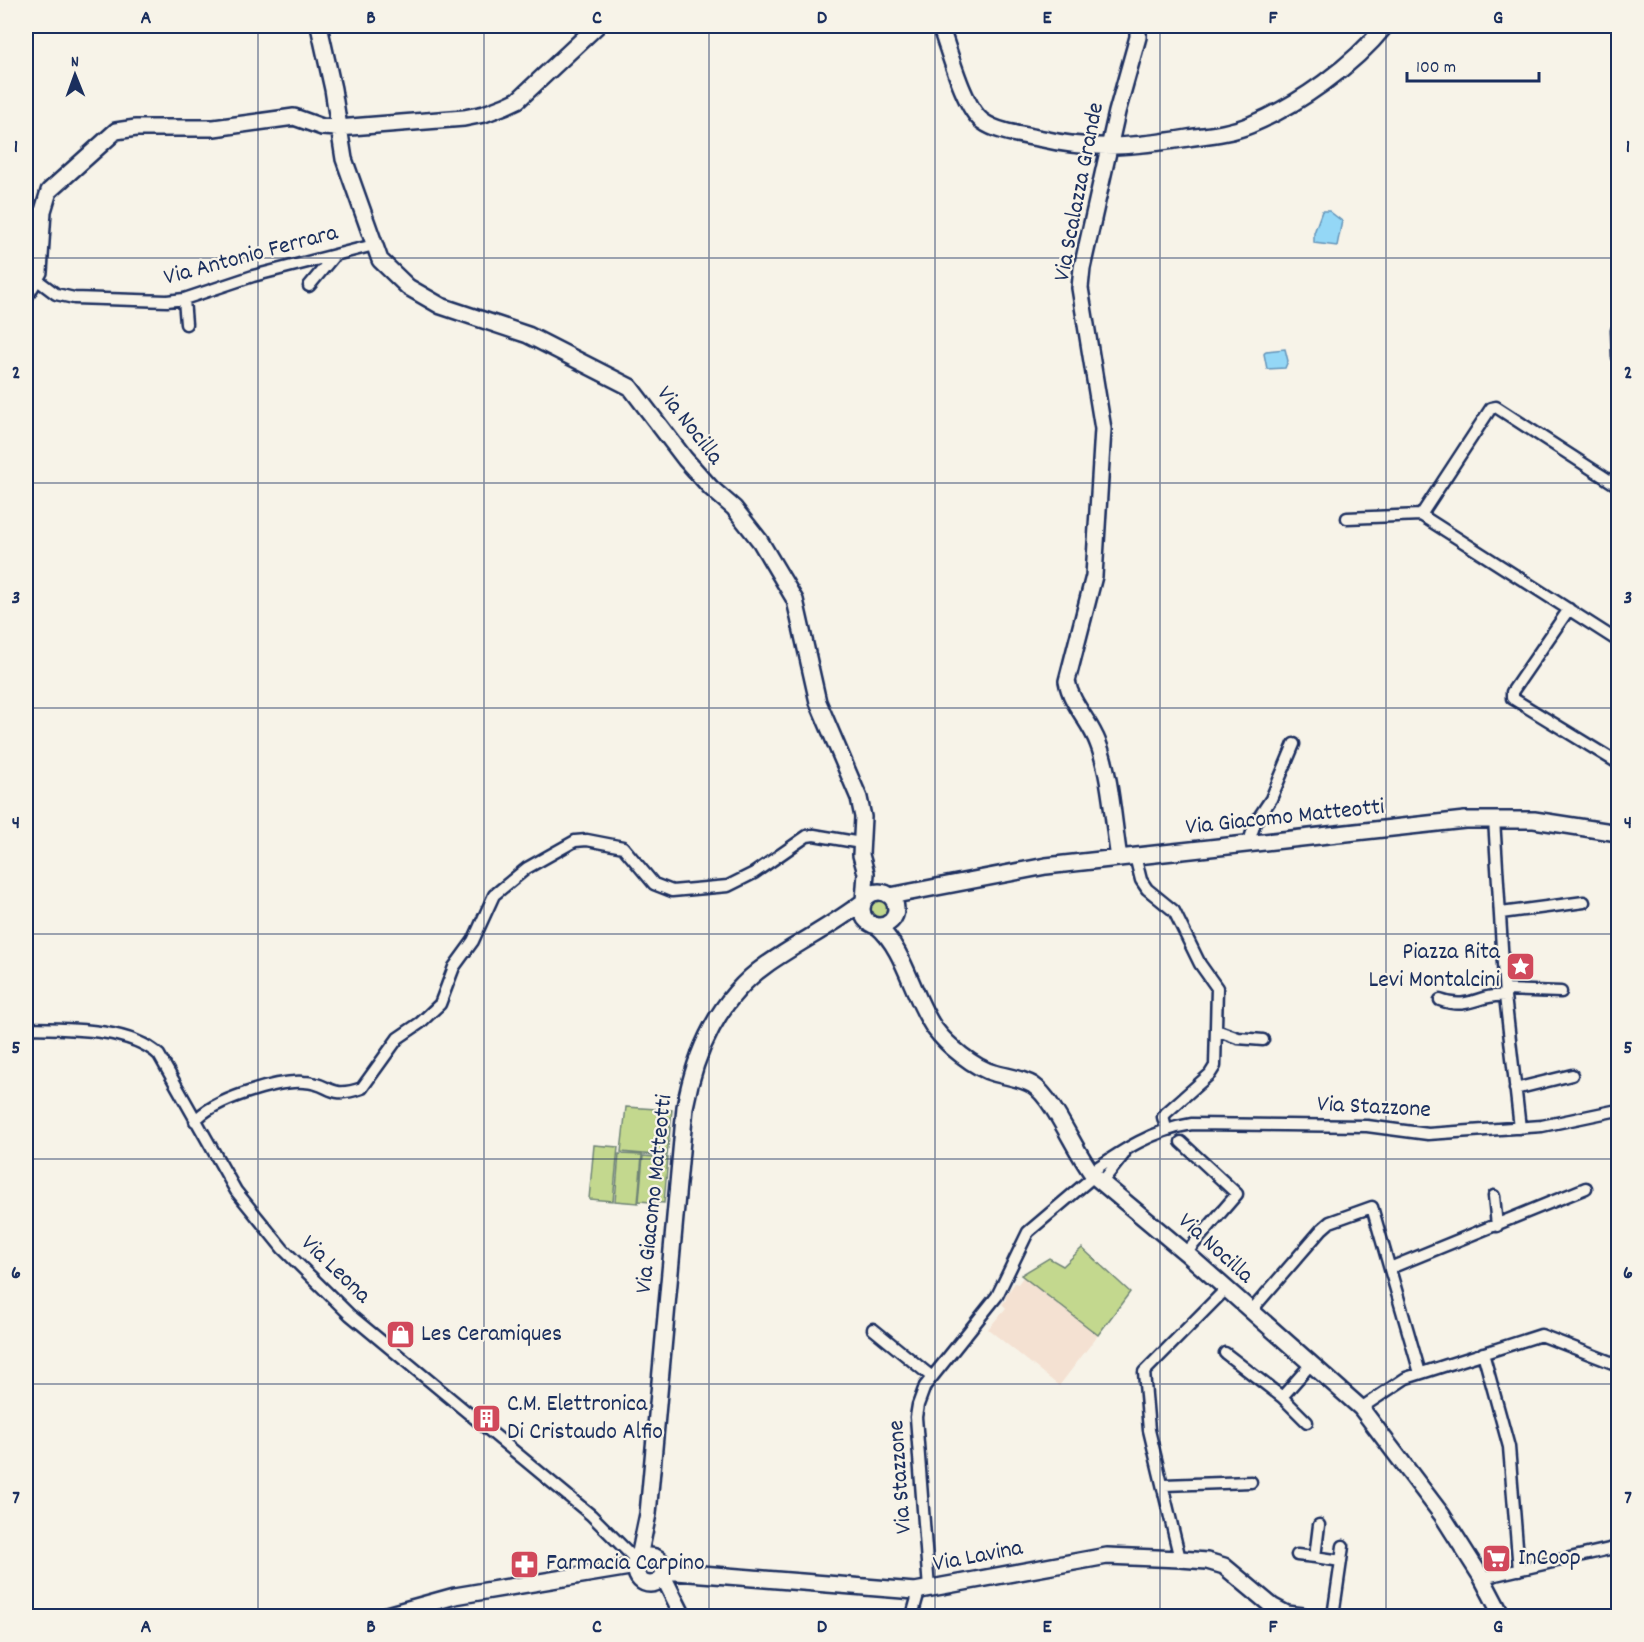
<svg xmlns="http://www.w3.org/2000/svg" width="1644" height="1642" viewBox="0 0 1644 1642" font-family="Dekko,sans-serif">
	<rect width="100%" height="100%" fill="#f7f3e8"/>
	<filter id="ink" filterUnits="userSpaceOnUse"><feTurbulence type="fractalNoise" baseFrequency=".0167" numOctaves="2"/><feDisplacementMap in="SourceGraphic" scale="12" xChannelSelector="R" yChannelSelector="G"/><feConvolveMatrix kernelMatrix="1 2 1 2 8 2 1 2 1" color-interpolation-filters="sRGB"/></filter>
	<g filter="url(#ink)">
		<path fill="#f4e1d2" d="M1023 1277 1098 1335 1059 1386 988 1329 1006 1308 1002 1304 1006 1300 1005 1297 1015 1283 1018 1284Z"/>
		<path fill="#c3d88e" stroke="#6f8476" stroke-width="1.5" d="M868 908a11 11 0 1 1 22 0a11 11 0 1 1-22 0Z
			M626 1107 672 1110 667 1156 621 1152Z
			M594 1145 618 1147 613 1201 589 1199Z
			M619 1154 642 1155 638 1203 615 1201Z
			M643 1156 668 1158 664 1203 639 1201Z
			M1082 1248 1130 1292 1098 1335 1021 1275 1049 1258 1063 1266Z"/>
		<path fill="#94d7f6" stroke="#6494b9" stroke-width="1.5" d="M1322 211H1329L1342 221 1337 246 1314 243V233Z
			M1285 349 1288 361 1285 368 1267 369 1264 354 1266 351Z"/>
		<g fill="none" stroke-linecap="round" stroke-linejoin="round">
			<defs>
				<path id="street" d="M36 279 56 294 74 298 167 301 184 299 253 276 374 245
					M309 286 333 257
					M184 299 186 324
					M1617 330 1618 357
					M1421 515 1491 408 1496 407 1618 486
					M1347 518 1421 515 1618 641
					M1569 609 1512 692V698L1618 763
					M1494 819 1505 996 1520 1128
					M1248 845 1255 823 1271 799 1294 744
					M1135 856 1141 880 1147 889 1174 911 1200 964 1217 988 1215 1066 1210 1074 1166 1113 1163 1117 1166 1128
					M1501 913 1584 902
					M1505 990 1561 992
					M1440 1000C1470 1011 1479 993 1505 996
					M26 1028C65 1029 129 1027 159 1055L236 1191 283 1249 350 1315 591 1515 631 1555 637 1564
					M1216 1030 1238 1038 1263 1040
					M1515 1089 1572 1075
					M195 1121C212 1100 277 1080 304 1082 332 1083 327 1100 362 1088L398 1038 420 1023 440 1004 454 967 473 941 494 895 527 868 575 841 587 840 623 847 654 884 672 891 728 886 754 873 807 836 814 835 861 843
					M1181 1142 1237 1194 1186 1253
					M1091 1172C1123 1150 1153 1130 1192 1124L1367 1126 1428 1134 1542 1126 1618 1110
					M1102 1182 1124 1154
					M1494 1196 1497 1226
					M1390 1268 1586 1188
					M1251 1311 1322 1229 1330 1222 1372 1207 1420 1373
					M873 1329 932 1377
					M1225 1353 1282 1397 1311 1364
					M1483 1353 1509 1447 1519 1570
					M1282 1397 1307 1422
					M1361 1408 1406 1378 1541 1335 1618 1365
					M1164 1485 1251 1482
					M1319 1525 1315 1557 1341 1561 1333 1616
					M1297 1555 1315 1557
					M1180 1559 1149 1430 1144 1372 1226 1289
					M1341 1561 1343 1546
					M1482 1578 1618 1547
					M929 1589 916 1417 918 1405 925 1386 997 1296 1028 1232 1094 1176
					M912 1616 919 1591"/>
				<path id="secondary" d="M319 26 333 89 344 159 380 260 408 287 441 306 528 335 630 387 685 459 711 488 734 508 760 541 795 600 818 702 859 798 863 817 861 855 866 873 864 901
					M940 26C949 49 963 106 982 121 998 133 1024 135 1043 139 1093 151 1138 146 1188 138 1209 135 1231 133 1250 125 1298 105 1353 66 1385 26
					M26 294 39 272 43 211 49 191 116 131 136 128H214L294 117 322 127 338 128 464 118 484 114 505 106 518 100 597 26
					M1119 858C1113 822 1111 776 1098 743 1090 721 1071 704 1067 681L1094 576 1103 429 1080 288 1082 268 1117 112 1138 37V26
					M862 909a17 17 0 1 1 34 0a17 17 0 1 1-34 0Z
					M890 896 1046 866 1465 820H1534L1618 833
					M877 926C905 949 913 999 935 1029 947 1045 974 1068 994 1073 1007 1077 1021 1078 1033 1085 1055 1100 1075 1153 1094 1176L1186 1253 1361 1408 1442 1515 1482 1578 1502 1616
					M636 1570a14 14 0 1 1 28 0a14 14 0 1 1-28 0Z
					M638 1562 648 1514 685 1107C695 1052 719 998 766 965 797 943 832 926 863 902
					M664 1571 915 1591 1107 1556 1180 1559 1207 1561 1224 1566 1272 1606 1287 1614 1303 1616
					M663 1576 683 1616
					M383 1616 455 1596 636 1566"/>
			</defs>
			<use href="#street" stroke="#1b2f5e" stroke-width="15"/>
			<use href="#secondary" stroke="#1b2f5e" stroke-width="20"/>
			<use href="#street" stroke="#f7f3e8" stroke-width="10"/>
			<use href="#secondary" stroke="#f7f3e8" stroke-width="15"/>
		</g>
	</g>
	<path fill="none" stroke="#1b2f5e" stroke-width="1.5" stroke-opacity="0.55" d="M258 26V1616M484 26V1616M709 26V1616M935 26V1616M1160 26V1616M1386 26V1616M26 258H1618M26 483H1618M26 708H1618M26 934H1618M26 1159H1618M26 1384H1618"/>
	<defs>
		<symbol id="sight-square" viewBox="-11 -11 22 22"><rect x="-9" y="-9" width="18" height="18" rx="4" fill="#d1495b" stroke="#f7f3e8"/><path d="M0-6L1.8-2.2L6-1.7L2.9 1.2L3.7 5.4L0 3.3L-3.7 5.4L-2.9 1.2L-6-1.7L-1.8-2.2Z" fill="#fff"/></symbol>
		<symbol id="shop-square" viewBox="-11 -11 22 22"><rect x="-9" y="-9" width="18" height="18" rx="4" fill="#d1495b" stroke="#f7f3e8"/><path d="M-5-2.5h2.3a2.7 3.5 0 0 1 5.4 0H5L5.5 6h-11ZM-1.5-2.5h3a1.5 2.3 0 0 0-3 0Z" fill="#fff"/></symbol>
		<symbol id="building-square" viewBox="-11 -11 22 22"><rect x="-9" y="-9" width="18" height="18" rx="4" fill="#d1495b" stroke="#f7f3e8"/><path d="M-4-6H4V6H1V3H-1V6H-4ZM-2.5-4.3h1.7v1.8h-1.7ZM.8-4.3h1.7v1.8H.8ZM-2.5-1h1.7V.8h-1.7ZM.8-1h1.7V.8H.8Z" fill="#fff"/></symbol>
		<symbol id="supermarket-square" viewBox="-11 -11 22 22"><rect x="-9" y="-9" width="18" height="18" rx="4" fill="#d1495b" stroke="#f7f3e8"/><path d="M-6-5.5h2.5l.6 2H6L4.5 2H-2.5L-4.4-4H-6ZM-1.5 3.2a1.3 1.3 0 1 0 .1 0ZM3 3.2a1.3 1.3 0 1 0 .1 0Z" fill="#fff"/></symbol>
		<symbol id="pharmacy-square" viewBox="-11 -11 22 22"><rect x="-9" y="-9" width="18" height="18" rx="4" fill="#d1495b" stroke="#f7f3e8"/><path d="M-2-6h4v4h4v4h-4v4h-4v-4h-4v-4h4Z" fill="#fff"/></symbol>
	</defs>
	<g fill-rule="evenodd">
		<use href="#sight-square" x="1504" y="950" width="33" height="33"/>
		<use href="#shop-square" x="384" y="1318" width="33" height="33"/>
		<use href="#building-square" x="470" y="1402" width="33" height="33"/>
		<use href="#supermarket-square" x="1480" y="1542" width="33" height="33"/>
		<use href="#pharmacy-square" x="508" y="1548" width="33" height="33"/>
	</g>
	<g text-anchor="middle" dominant-baseline="central" stroke-width="4.5" stroke-linejoin="round" paint-order="stroke">
		<g font-size="24" fill="#1b2f5e" stroke="#f7f3e8">
			<text transform="translate(1080 192) rotate(-79)">Via Scalazza Grande</text>
			<text transform="translate(251 256) rotate(-15)">Via Antonio Ferrara</text>
			<text transform="translate(689 426) rotate(52)">Via Nocilla</text>
			<text transform="translate(1285 818) rotate(-6)">Via Giacomo Matteotti</text>
			<text transform="translate(1374 1108) rotate(3)">Via Stazzone</text>
			<text transform="translate(655 1194) rotate(-84)">Via Giacomo Matteotti</text>
			<text transform="translate(1215 1249) rotate(42)">Via Nocilla</text>
			<text transform="translate(335 1270) rotate(44)">Via Leona</text>
			<text transform="translate(901 1477) rotate(-94)">Via Stazzone</text>
			<text transform="translate(978 1557) rotate(-11)">Via Lavina</text>
		</g>
		<g font-size="24" fill="#1b2f5e" stroke="#f7f3e8" text-anchor="start">
			<text x="1500" y="953" text-anchor="end">Piazza Rita<tspan x="1500" dy="28">Levi Montalcini</tspan></text>
			<text x="421" y="1335">Les Ceramiques</text>
			<text x="507" y="1405">C.M. Elettronica<tspan x="507" dy="28">Di Cristaudo Alfio</tspan></text>
			<text x="1518" y="1559">InCoop</text>
			<text x="546" y="1564">Farmacia Carpino</text>
		</g>
	</g>
	<rect width="1644" height="1642" fill="none" stroke="#f7f3e8" stroke-width="66"/>
	<g transform="translate(75 75) rotate(359)" stroke="#f7f3e8" stroke-width="4.5" paint-order="stroke">
	<path d="M0-4.5L10 22L0 15L-10 22Z" fill="#1b2f5e"/>
	<text y="-9" font-size="16" font-weight="bold" text-anchor="middle" fill="#1b2f5e">N</text>
	</g>
	<path d="M1407 72v9h132v-9" fill="none" stroke="#1b2f5e" stroke-width="3"/>
	<text x="1416" y="72" font-size="18" fill="#1b2f5e" stroke="#f7f3e8" stroke-width="4.5" paint-order="stroke">100 m</text>
	<rect x="33" y="33" width="1578" height="1576" fill="none" stroke="#1b2f5e" stroke-width="2"/>
	<g font-size="20" text-anchor="middle" font-weight="bold" fill="#1b2f5e">
		<text x="146" y="23">A</text>
		<text x="371" y="23">B</text>
		<text x="597" y="23">C</text>
		<text x="822" y="23">D</text>
		<text x="1047" y="23">E</text>
		<text x="1273" y="23">F</text>
		<text x="1498" y="23">G</text>
		<text x="16" y="152">1</text>
		<text x="1628" y="152">1</text>
		<text x="16" y="378">2</text>
		<text x="1628" y="378">2</text>
		<text x="16" y="603">3</text>
		<text x="1628" y="603">3</text>
		<text x="16" y="828">4</text>
		<text x="1628" y="828">4</text>
		<text x="16" y="1053">5</text>
		<text x="1628" y="1053">5</text>
		<text x="16" y="1278">6</text>
		<text x="1628" y="1278">6</text>
		<text x="16" y="1503">7</text>
		<text x="1628" y="1503">7</text>
		<text x="146" y="1632">A</text>
		<text x="371" y="1632">B</text>
		<text x="597" y="1632">C</text>
		<text x="822" y="1632">D</text>
		<text x="1047" y="1632">E</text>
		<text x="1273" y="1632">F</text>
		<text x="1498" y="1632">G</text>
	</g>
</svg>
